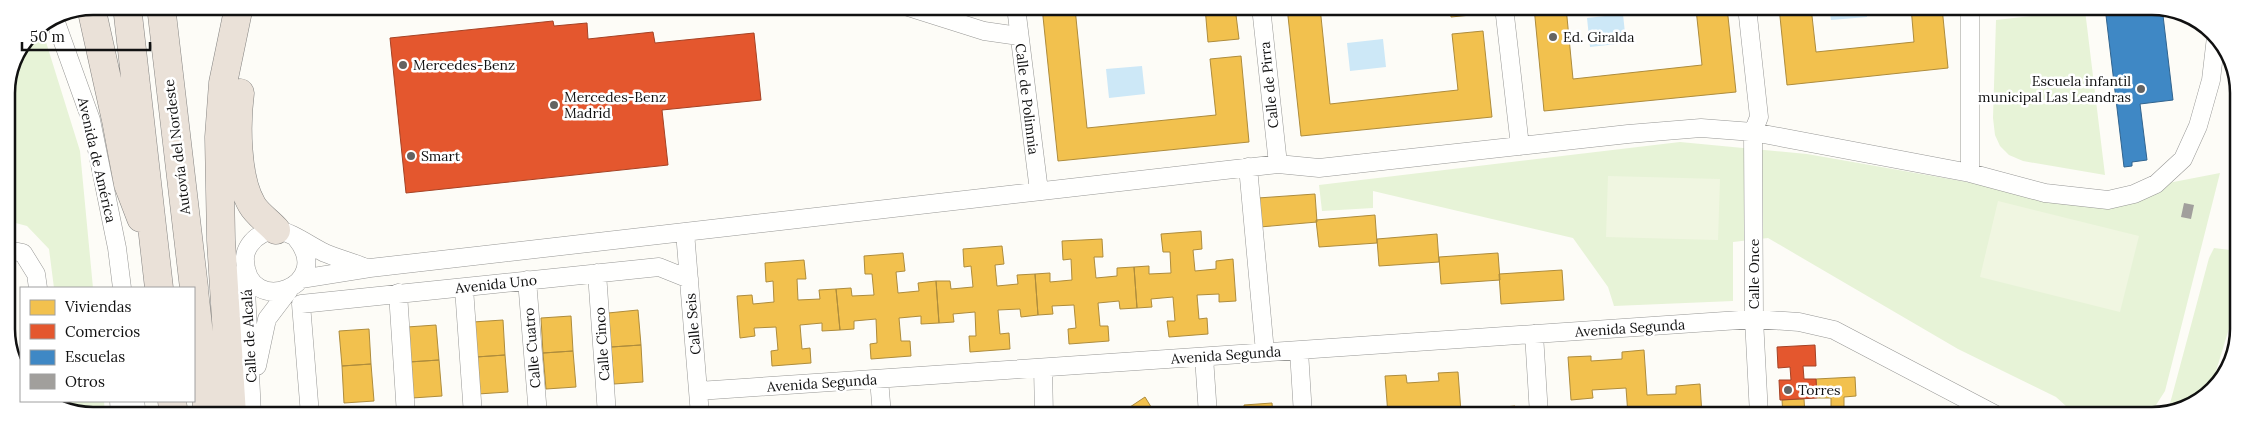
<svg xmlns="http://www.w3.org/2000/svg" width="2245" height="422" viewBox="0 0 2245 422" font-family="Lora,serif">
	<rect width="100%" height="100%" fill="#fdfcf7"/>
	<path fill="#e7f3d7" d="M2085 10 2105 175 2023 161 2009 155 2000 146 1995 135 1993 118 1996 20Z
		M41 26 80 151 93 288H54L49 249 27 226 8 221 6 93 13 60 32 32Z
		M1680 142 1807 154 2075 201 2220 173 2165 391 2149 416H2077L2056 397 1958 349 1768 238 1733 242V301L1614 306 1608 287 1573 238 1373 191V208L1322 211 1319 185Z
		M2214 248 2238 251V295L2235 309 2209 394 2168 411 2209 258Z
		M68 401H104L105 415H82L69 409Z"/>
	<path fill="#f0f6e1" d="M1608 176 1720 179 1718 240 1606 237Z
		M1998 201 2139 236 2120 312 1980 277Z"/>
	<path fill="#cde8f7" d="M1829 7H1866L1867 17 1831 20Z
		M1623 14 1626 43 1590 47 1587 18Z
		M1383 39 1386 67 1350 71 1347 43Z
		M1142 66 1145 94 1109 98 1106 69Z"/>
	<path fill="#f2c14e" stroke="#ae8c3c" d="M1042 7H1090L1075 8 1087 128 1216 115 1210 59 1241 56 1249 142 1058 161Z
		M1205 7H1235L1239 39 1208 42Z
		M1287 7H1320L1330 104 1458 90 1452 34 1483 31 1492 117 1301 136Z
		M1450 7H1480L1481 14 1451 17Z
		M1534 7H1566L1573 79 1702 65 1696 9 1727 7 1736 92 1544 111Z
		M1779 7H1811L1816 52 1914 42 1911 7H1942L1948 68 1787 85Z
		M1315 194 1317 222 1260 227 1258 198Z
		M1375 215 1377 243 1319 247 1316 220Z
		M1201 231 1202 249 1193 250 1195 271 1216 269V261L1233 259 1236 301 1219 302V294L1197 295 1199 319 1207 318 1208 334 1169 337 1167 321H1175L1173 297 1151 299 1152 307 1137 308 1134 267 1149 266V274L1171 273 1170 252H1163L1161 234Z
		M1437 234 1439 262 1379 266 1377 239Z
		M1102 239 1103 257H1094L1096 278 1117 276V268L1134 267 1137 308 1120 309 1119 301 1098 303 1100 326H1108L1109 341 1069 344 1068 329 1076 328 1074 305 1052 306 1053 314 1038 315 1035 274 1050 273V282L1072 280 1071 259 1063 260 1062 241Z
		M1002 246 1004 264 995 265 997 286 1018 284 1017 275 1035 274 1038 315 1021 317 1020 309 998 310 1000 334 1009 333 1010 349 970 352 969 336H976L975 312 953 314 954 322 939 323 936 281H950L951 289 973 287 971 266 964 267 963 249Z
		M903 253 905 271 896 272 898 293 919 291 918 283 936 281 939 323 921 324V316L899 318 901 341H910L911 356 871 359 870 344 877 343 876 319 854 321V329L840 330 836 289 851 288 852 296 874 295 872 274H865L864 256Z
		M1498 253 1500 280 1441 284 1439 257Z
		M804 260 806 279H797L798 300 820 299 819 290 836 289 840 330 822 331V323L800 325 802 349 810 348 811 363 772 366 771 351 778 350 776 327 754 328 755 336 740 338 737 296 752 295 753 304 774 302 773 281 766 282 765 263Z
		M1562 270 1564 300 1501 304 1499 274Z
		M638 310 641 345 611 347 608 313Z
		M571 316 573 351 543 353 541 318Z
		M503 320 505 355 476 357 473 322Z
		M436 325 439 360 409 362 407 327Z
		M369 329 371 364 342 366 339 331Z
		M641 345 643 382 614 384 611 347Z
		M1644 350 1647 395 1676 394V386L1700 384 1702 415H1628L1626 388 1592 390 1593 398 1571 400 1568 357 1591 356V361L1622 359V352Z
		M573 351 576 387 546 389 543 353Z
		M505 355 508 392 478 394 476 357Z
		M439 360 442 396 412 398 409 362Z
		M371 364 374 401 344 403 342 366Z
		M1458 372 1461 412 1440 413V407L1408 409 1409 415H1388L1385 376 1406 375 1407 383 1439 381 1438 373Z
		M1855 377 1856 396 1844 397V410L1857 409 1858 415H1819L1818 411H1831V398H1817L1816 379Z
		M1145 397 1156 415H1118Z
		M1804 399 1805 415H1783L1782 400Z
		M1272 403 1273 415H1245L1244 405Z
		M1515 406 1516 415H1493V408Z
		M1895 407 1896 416 1858 415 1857 409Z
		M1461 412V415H1440V413Z"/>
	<path fill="#e4572e" stroke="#a54225" d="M553 21 554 26 587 23 588 39 653 32 655 43 754 33 761 100 662 110 668 165 406 193 390 38Z
		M1815 345 1816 366H1803L1804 379H1816L1817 398 1780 400 1779 380H1791L1790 367 1778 368 1777 347Z"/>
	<path fill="#3f88c5" stroke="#31648f" d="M2105 7H2162L2173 100 2140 104 2147 160 2132 162V166L2124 167Z"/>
	<path fill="#a19f9c" d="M2184 203 2194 205 2191 219 2181 217Z"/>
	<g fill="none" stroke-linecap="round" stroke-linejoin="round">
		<defs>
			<path id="street" d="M908 7 984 31 1019 36
				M1016 7 1039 191
				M1261 7 1278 164
				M1504 7 1520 146
				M1747 7 1759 117 1753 132 1754 319 1759 415
				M1970 7V173
				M54 17 91 120 117 248 122 288
				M1248 167 1265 352
				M685 232 700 415
				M296 238C336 286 248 318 245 261 244 250 252 239 262 234 266 232 272 230 277 230 290 231 312 247 325 253 337 258 351 262 364 267
				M8 250 23 253 36 274 38 288
				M245 268 252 415
				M597 273 607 415
				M301 279 370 268 1278 164 1319 168 1628 134 1701 128 1753 132 1970 173 2045 193 2108 200 2134 194 2156 184 2183 159 2198 126 2211 80 2216 37
				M527 280 538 415
				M464 288 473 415
				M398 293 406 415
				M1534 334 1539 415
				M1299 351 1303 415
				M1204 357 1208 415
				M257 366 267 319 289 290
				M1043 368 1044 415
				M879 379 882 415
				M698 391 1754 319 1799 322 1834 330 1998 416
				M119 401 120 415
				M135 401 137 415
				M310 415 301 304 659 267 689 279"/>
			<path id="highway" d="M127 6 159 288
				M161 6 194 288
				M91 7 116 120 128 184 141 218
				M240 93C236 123 236 178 252 205 257 214 269 222 276 230
				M194 290 208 415
				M172 401 174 415
				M232 415 221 240 219 137 223 83 239 6"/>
		</defs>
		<use href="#street" stroke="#979795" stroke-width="19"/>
		<use href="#highway" stroke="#858482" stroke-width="29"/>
		<use href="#street" stroke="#fffffe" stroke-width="18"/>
		<use href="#highway" stroke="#eae1d8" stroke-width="28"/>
	</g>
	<g fill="#646362" stroke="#fff" stroke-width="2">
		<circle cx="1553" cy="37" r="5"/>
		<circle cx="403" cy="65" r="5"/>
		<circle cx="2141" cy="89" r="5"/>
		<circle cx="554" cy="105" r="5"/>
		<circle cx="411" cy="156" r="5"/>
		<circle cx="1788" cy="390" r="5"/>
	</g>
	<g text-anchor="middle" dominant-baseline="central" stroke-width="5" stroke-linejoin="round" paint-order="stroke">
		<g font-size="14" fill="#111" stroke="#fff" text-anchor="start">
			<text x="1563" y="37">Ed. Giralda</text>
			<text x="413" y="65">Mercedes-Benz</text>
			<text x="2131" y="81" text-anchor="end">Escuela infantil<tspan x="2131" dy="16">municipal Las Leandras</tspan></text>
			<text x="564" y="97">Mercedes-Benz<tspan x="564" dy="16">Madrid</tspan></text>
			<text x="421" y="156">Smart</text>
			<text x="1798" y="390">Torres</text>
		</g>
		<g font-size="14" fill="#111" stroke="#fff">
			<text transform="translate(1269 85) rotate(-96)">Calle de Pirra</text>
			<text transform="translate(1027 99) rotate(83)">Calle de Polimnia</text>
			<text transform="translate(177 147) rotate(-97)">Autovía del Nordeste</text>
			<text transform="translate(97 160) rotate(77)">Avenida de América</text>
			<text transform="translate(1754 274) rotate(-90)">Calle Once</text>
			<text transform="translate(496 284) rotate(-6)">Avenida Uno</text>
			<text transform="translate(693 324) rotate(-95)">Calle Seis</text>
			<text transform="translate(1630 328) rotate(-4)">Avenida Segunda</text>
			<text transform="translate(249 336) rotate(-93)">Calle de Alcalá</text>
			<text transform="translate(602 344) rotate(-94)">Calle Cinco</text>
			<text transform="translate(532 348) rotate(-95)">Calle Cuatro</text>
			<text transform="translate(1226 355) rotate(-4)">Avenida Segunda</text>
			<text transform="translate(822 383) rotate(-4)">Avenida Segunda</text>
		</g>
	</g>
	<path d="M0 0H2245V422H0ZM93 15H2152A78 78 0 0 1 2230 93V329A78 78 0 0 1 2152 407H93A78 78 0 0 1 15 329V93A78 78 0 0 1 93 15Z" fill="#fff" fill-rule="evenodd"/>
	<path fill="none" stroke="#111" stroke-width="2.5" d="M93 15H2152A78 78 0 0 1 2230 93V329A78 78 0 0 1 2152 407H93A78 78 0 0 1 15 329V93A78 78 0 0 1 93 15Z"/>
	<rect x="20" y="287" width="175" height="115" fill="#ffffff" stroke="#a0a0a0"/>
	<rect x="30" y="300" width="25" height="15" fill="#f2c14e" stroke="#a0a0a0"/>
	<text x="65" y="312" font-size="15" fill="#111111">Viviendas</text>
	<rect x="30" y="324" width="25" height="15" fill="#e4572e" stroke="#a0a0a0"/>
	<text x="65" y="337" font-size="15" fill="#111111">Comercios</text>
	<rect x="30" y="350" width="25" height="15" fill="#3f88c5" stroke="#a0a0a0"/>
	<text x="65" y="362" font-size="15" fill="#111111">Escuelas</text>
	<rect x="30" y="374" width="25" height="15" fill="#a19f9c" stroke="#a0a0a0"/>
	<text x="65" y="387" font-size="15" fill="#111111">Otros</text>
	<path d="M22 42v8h128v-8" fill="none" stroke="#111111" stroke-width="2.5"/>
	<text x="30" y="42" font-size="15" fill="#111111" stroke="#ffffff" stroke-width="4" paint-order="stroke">50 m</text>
</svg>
